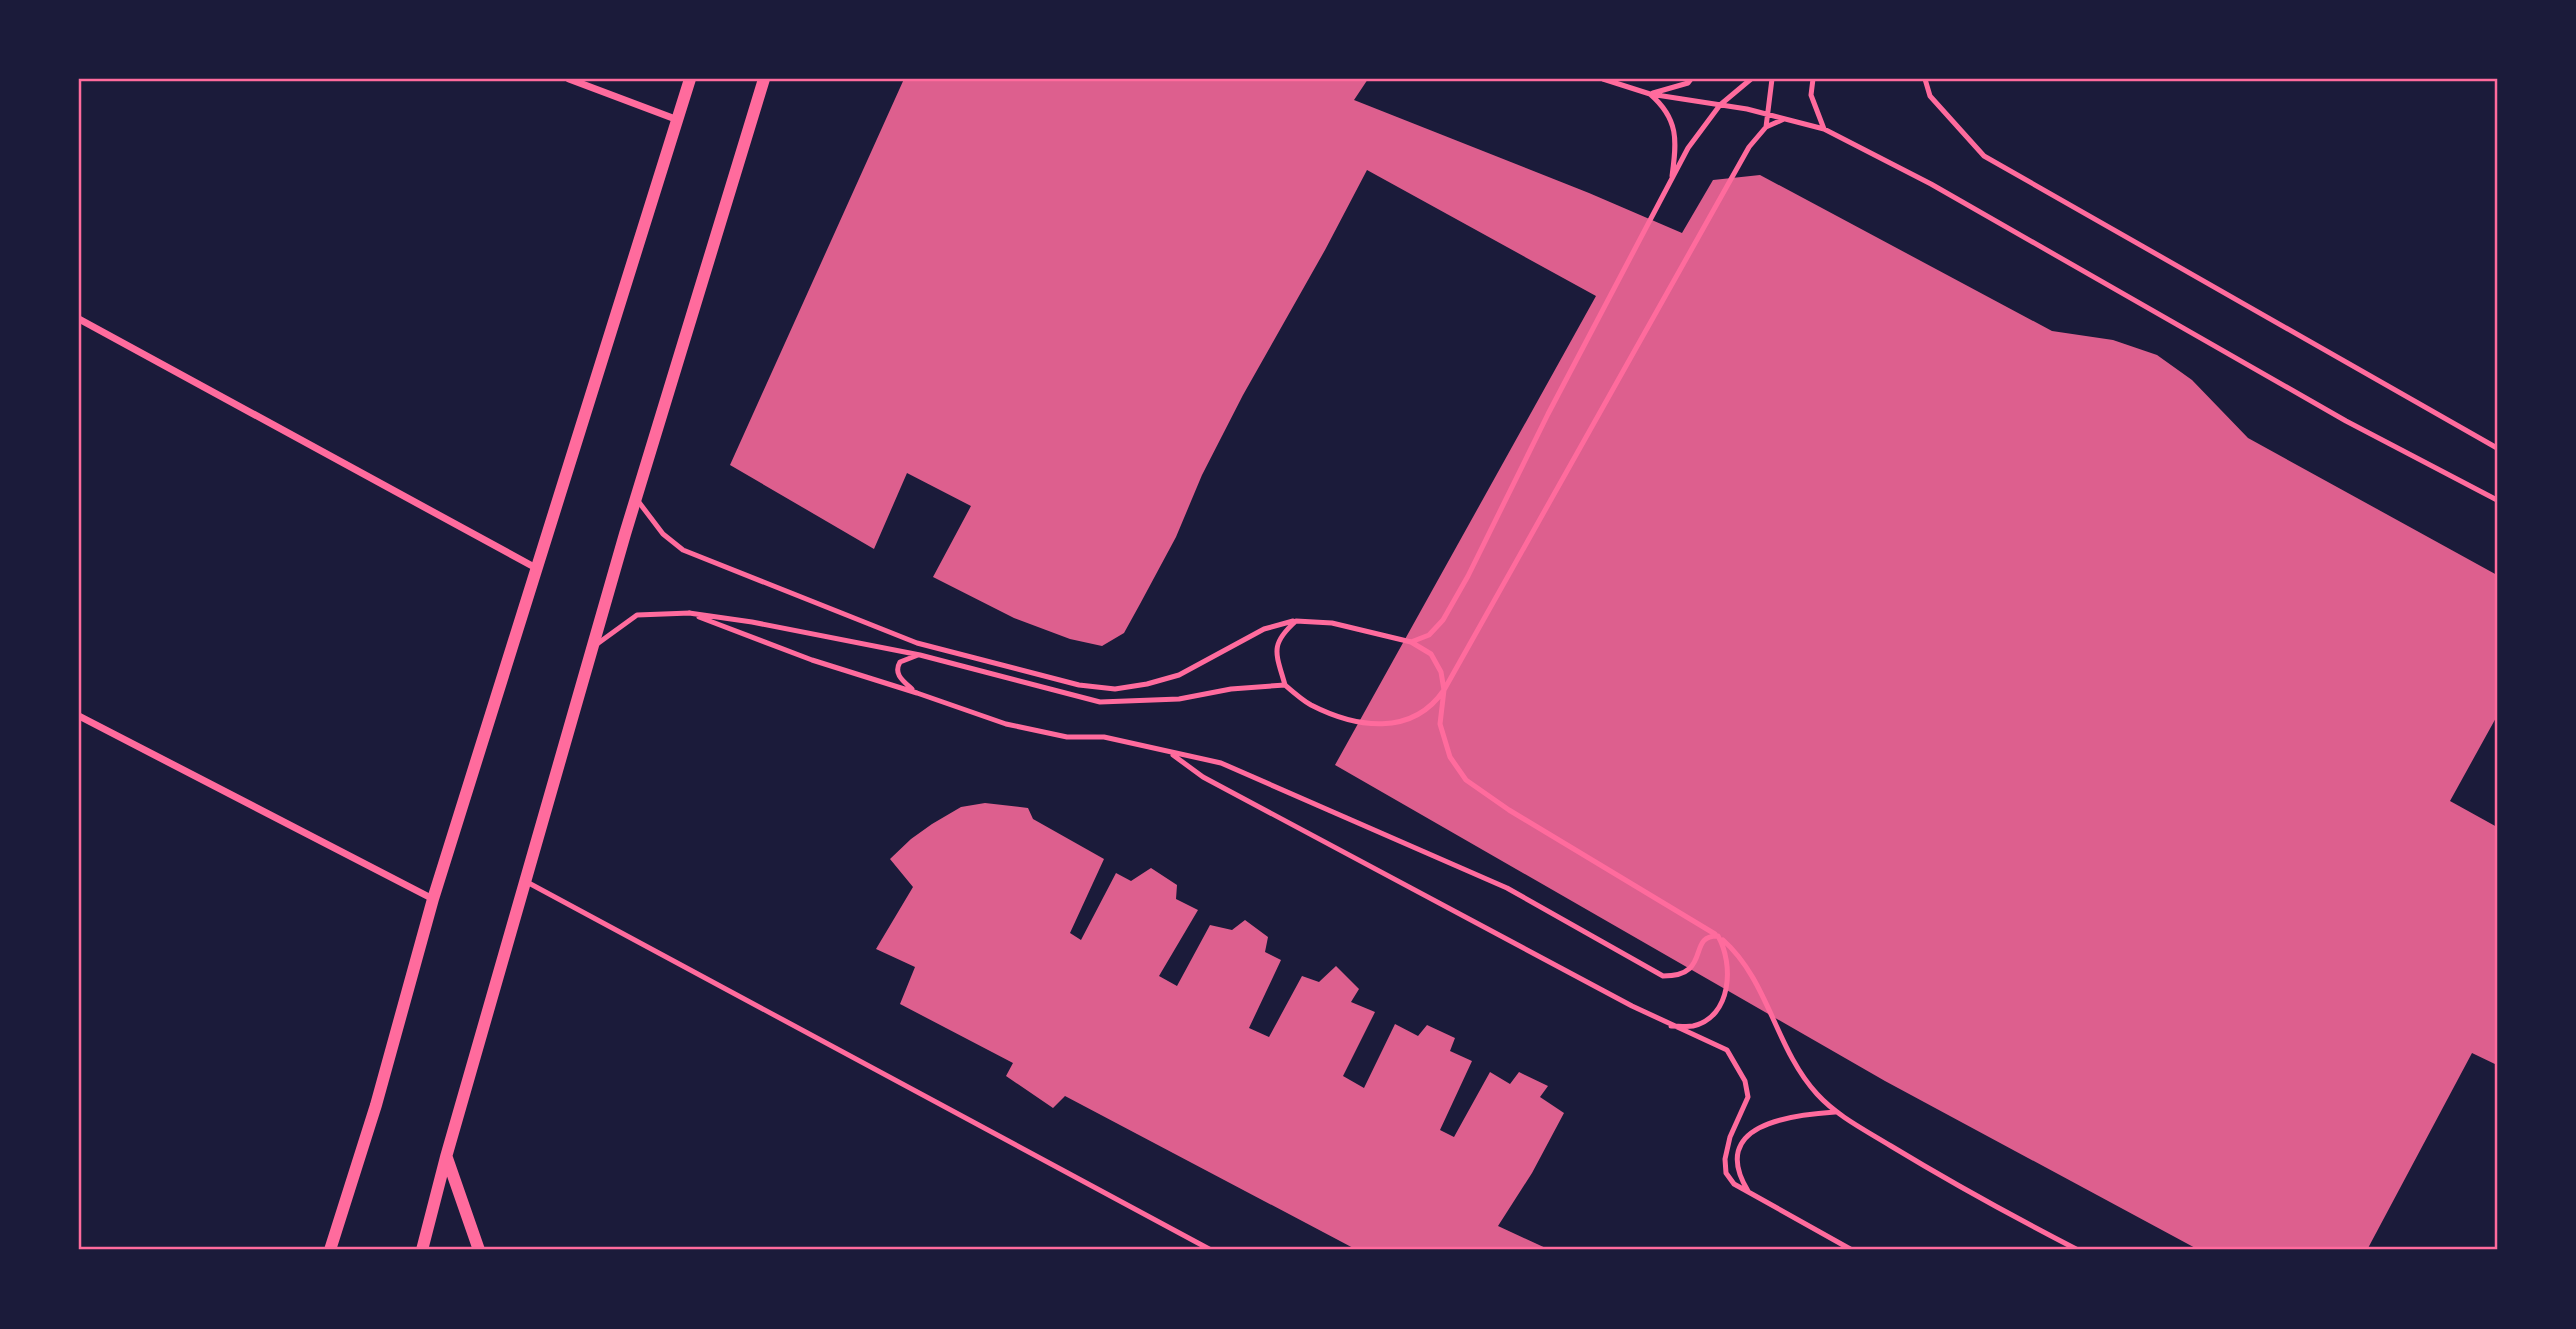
<svg xmlns="http://www.w3.org/2000/svg" width="2576" height="1329" viewBox="0 0 2576 1329" font-family="'Noto Sans',sans-serif">
	<rect width="100%" height="100%" fill="#1b1b3a"/>
	<path fill="#dd5f8e" d="M904 79H1368L1354 100 1589 193 1682 233 1713 180 1760 175 2052 331 2113 340 2157 355 2192 380 2248 438 2497 575V716L2450 801 2497 827V1065L2472 1053 2367 1250H2199L1885 1081 1335 765 1596 296 1367 170 1325 250 1243 395 1202 475 1176 537 1140 604 1124 633 1102 646 1070 639 1014 618 933 577 971 506 907 473 874 549 730 465Z
		M985 803 1028 808 1033 819 1104 859 1070 933 1081 940 1116 873 1131 881 1151 868 1177 885 1176 899 1198 910 1159 976 1177 986 1210 925 1232 930 1245 920 1268 937 1265 952 1281 960 1249 1028 1269 1037 1302 976 1319 982 1336 966 1359 989 1351 1002 1375 1012 1343 1076 1364 1088 1395 1024 1418 1036 1427 1025 1455 1038 1450 1051 1472 1061 1440 1130 1454 1137 1490 1072 1510 1084 1519 1072 1548 1086 1540 1097 1564 1113 1532 1173 1498 1226 1550 1250H1357L1065 1096 1053 1108 1006 1076 1013 1063 900 1004 915 967 876 949 913 887 890 859 911 839 932 824 961 807Z"/>
	<g fill="none" stroke-linecap="round" stroke-linejoin="round">
		<path stroke="#ff6b9d" stroke-width="5" d="M1603 79 1650 94 1747 109 1824 129 1931 184 2346 421 2497 500
			M1813 79 1811 95 1824 129
			M1925 79 1930 96 1984 156 2497 448
			M1653 93 1688 83 1691 79
			M1650 94C1679 119 1677 141 1672 176
			M1766 127 1772 79
			M638 501 663 534 683 550 917 643 1079 685 1115 689 1147 684 1179 675 1264 629 1293 621
			M689 613 752 622 920 655 1100 702 1179 699 1231 689 1285 685C1293 692 1302 700 1311 705 1356 728 1412 737 1444 690L1749 147 1766 127 1784 119
			M699 617 812 660 917 693 1006 724 1067 737H1104L1221 763 1507 888 1663 976C1713 976 1686 935 1718 936 1734 964 1732 1017 1693 1026 1687 1027 1678 1026 1671 1026
			M1411 642 1431 654 1441 672 1444 690 1440 724 1450 757 1466 780 1509 810 1715 934
			M597 644 637 615 690 613
			M1285 685C1276 653 1269 645 1296 621L1332 623 1411 642 1429 635 1443 620 1468 576 1548 414 1688 148 1720 105 1751 79
			M912 689C903 681 893 674 900 662L918 655
			M1173 755 1203 777 1632 1006 1727 1050 1745 1081 1748 1097 1730 1137 1725 1159 1726 1173 1734 1184 1852 1250
			M525 881 1211 1250
			M1723 940C1769 981 1775 1048 1817 1094 1837 1116 1865 1130 1891 1146 1952 1183 2014 1217 2078 1250
			M1748 1191C1708 1125 1789 1115 1835 1112"/>
		<path stroke="#ff6b9d" stroke-width="7" d="M569 79 678 120
			M79 319 536 568
			M79 716 433 899"/>
		<path stroke="#ff6b9d" stroke-width="12" d="M447 1158 479 1250
			M330 1250 376 1105 433 899 690 79
			M422 1250 446 1157 625 534 764 79"/>
	</g>
	<rect width="2576" height="1329" fill="none" stroke="#1b1b3a" stroke-width="161"/>
	<rect x="80" y="80" width="2416" height="1168" fill="none" stroke="#ff6b9d" stroke-width="2.5"/>
</svg>
